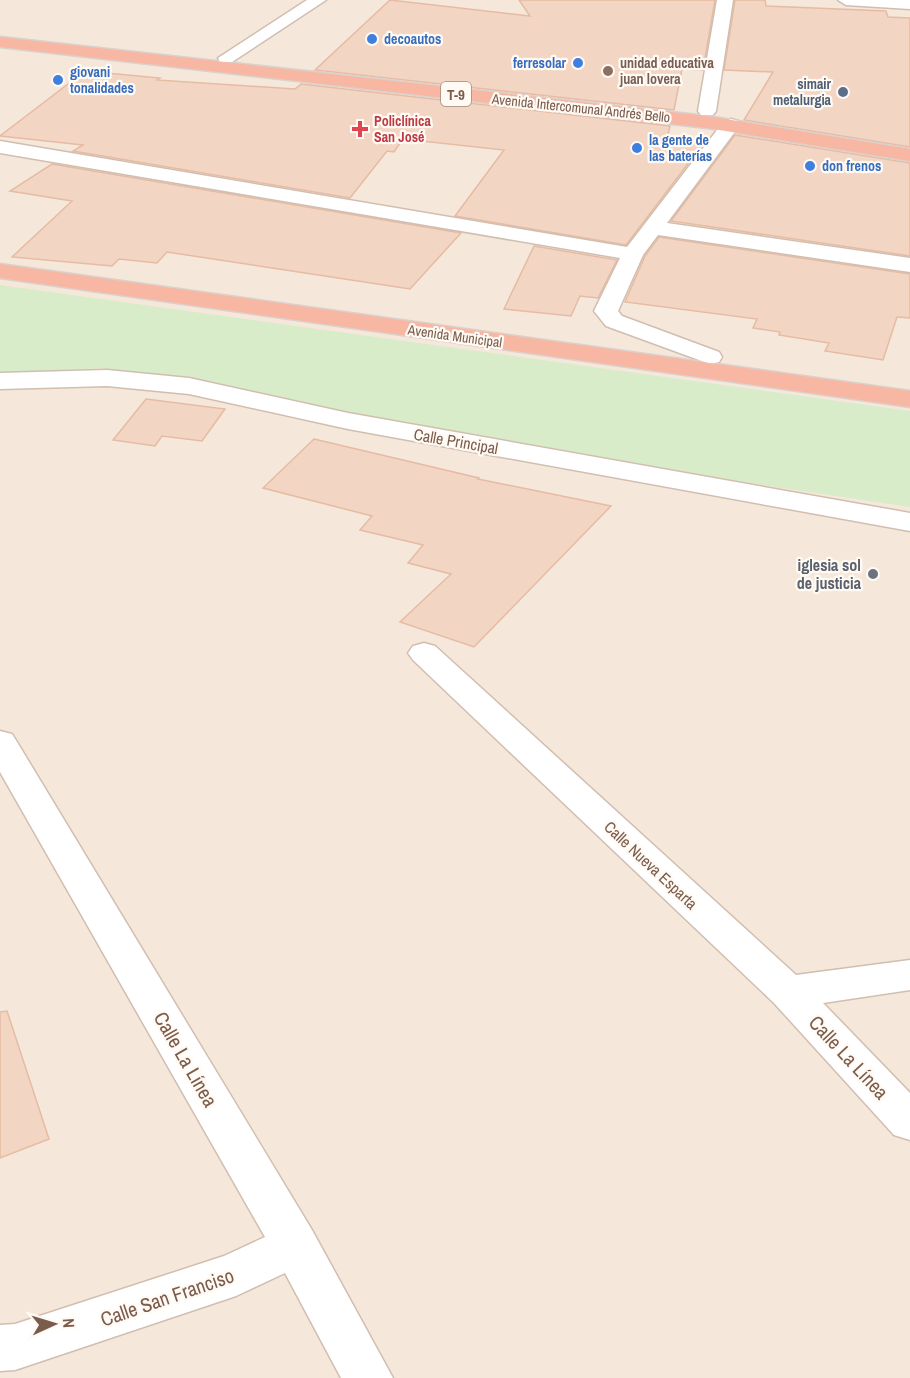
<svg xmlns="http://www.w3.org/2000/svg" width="910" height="1378" viewBox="0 0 910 1378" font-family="'Archivo Narrow',sans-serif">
	<rect width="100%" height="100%" fill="#fdf6ec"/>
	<path fill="#f5e8da" d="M0 0H910V1378H0Z"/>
	<path fill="#d8ecc9" d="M0 285 910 411V507L736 481 101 368 0 374Z"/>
	<path fill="#f3d5c3" stroke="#e6bba3" stroke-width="1.5" d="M390 0 530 16 519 0H715L703 70 682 69 674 110 315 70Z
		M735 0H765L766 6 886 11 888 17 910 18V147L744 120 773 72 724 70Z
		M85 71 160 78 157 80 295 89 301 84 670 126 667 140 703 144 626 245 455 216 504 150 403 139 394 152 387 151 350 198 73 151 83 145 0 136Z
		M735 135 910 163V256L671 221Z
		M52 164 461 233 410 289 167 252 157 263 119 259 112 266 12 257 72 201 10 191Z
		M659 237 910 274V318L897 317 883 360 825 351 829 343 779 335 780 332 753 328 757 319 625 302 645 256Z
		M534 246 617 260 598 298 580 296 571 316 504 309Z
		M146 399 225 409 202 441 162 436 155 446 113 440Z
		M314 439 479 478 478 479 611 506 474 647 400 622 451 574 408 563 423 545 360 530 372 516 263 488Z
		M7 1011 49 1139 0 1158V1012Z"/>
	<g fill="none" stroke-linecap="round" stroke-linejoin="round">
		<defs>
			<path id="minor" d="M307 0H326L232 62H220L218 58Z
				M717 0H733L716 111 713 115H701L698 111Z
				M838 0H910V9L846 5Z
				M731 119 738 121 740 125 667 223 910 258V272L658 235 643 255 618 311 622 316 719 352 722 357 719 362 710 364 606 326 594 311 620 258 0 153V141L627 247 724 121Z
				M107 370 189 378 348 413 910 513V531L348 429 189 394 107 386 0 389V373Z
				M424 643 435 646 796 975 910 960V990L823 1003 910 1093V1140L894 1135 774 1003 413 660 408 653 413 646Z
				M0 731 12 734 17 742 312 1230 393 1378H341L285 1273 236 1296 15 1370 0 1371V1325L15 1324 224 1256 265 1237 0 772Z"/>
			<path id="highway" d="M0 37 707 116 910 149V161L707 128 0 47Z
				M0 264 910 391V407L0 278Z"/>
		</defs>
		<use href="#minor" stroke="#d1beb0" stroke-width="3"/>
		<use href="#highway" stroke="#dad1cd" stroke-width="3"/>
		<use href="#minor" fill="#fff" fill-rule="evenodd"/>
		<use href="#highway" fill="#f7b7a3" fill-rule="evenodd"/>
	</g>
	<g fill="#3f7fe0" stroke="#fffaf3" stroke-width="2">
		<circle cx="372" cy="39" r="6"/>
		<circle cx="578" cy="63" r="6"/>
		<circle cx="58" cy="80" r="6"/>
		<circle cx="637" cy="148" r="6"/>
		<circle cx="810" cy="166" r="6"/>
	</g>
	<circle fill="#8d6e63" stroke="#fffaf3" stroke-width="2" cx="608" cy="71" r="6"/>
	<circle fill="#5c6f8a" stroke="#fffaf3" stroke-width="2" cx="843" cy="92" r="6"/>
	<path fill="#e0444e" stroke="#fffaf3" stroke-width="2" d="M357 120h6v6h6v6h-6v6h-6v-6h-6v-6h6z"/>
	<circle fill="#6b7280" stroke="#fffaf3" stroke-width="2" cx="873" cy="574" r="6"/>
	<g text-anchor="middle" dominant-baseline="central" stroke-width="4.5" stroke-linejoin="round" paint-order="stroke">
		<g font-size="14" font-weight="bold" fill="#366cbe" stroke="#fffaf3" text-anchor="start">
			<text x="384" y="39">decoautos</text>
			<text x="566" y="63" text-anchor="end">ferresolar</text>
			<text x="70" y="72">giovani<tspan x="70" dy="16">tonalidades</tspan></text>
			<text x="649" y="140">la gente de<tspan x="649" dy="16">las baterías</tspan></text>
			<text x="822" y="166">don frenos</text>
		</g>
		<g font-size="14" font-weight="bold" fill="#785e54" stroke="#fffaf3" text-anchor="start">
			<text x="620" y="63">unidad educativa<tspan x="620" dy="16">juan lovera</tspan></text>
		</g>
		<g font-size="14" font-weight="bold" fill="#4e5e75" stroke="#fffaf3" text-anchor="end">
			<text x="831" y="84">simair<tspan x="831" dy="16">metalurgia</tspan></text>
		</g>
		<g font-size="14" fill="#7a5c4d" stroke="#fffaf3">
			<text transform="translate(581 108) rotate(6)">Avenida Intercomunal Andrés Bello</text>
			<text transform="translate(455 336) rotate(8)">Avenida Municipal</text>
		</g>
		<g font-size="14" font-weight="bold" fill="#be3a42" stroke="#fffaf3" text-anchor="start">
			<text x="374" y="121">Policlínica<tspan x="374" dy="16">San José</tspan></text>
		</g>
		<rect fill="#fffaf3" stroke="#a28b7f" stroke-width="1.5" x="441" y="82" width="30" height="24" rx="4.5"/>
		<g font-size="15" font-weight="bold" fill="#7a5c4d">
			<text x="456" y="94">T-9</text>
		</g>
		<g font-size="16" fill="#7a5c4d" stroke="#fffaf3">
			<text transform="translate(456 441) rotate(10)">Calle Principal</text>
			<text transform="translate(651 865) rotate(43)">Calle Nueva Esparta</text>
		</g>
		<g font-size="16" font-weight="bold" fill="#5b616d" stroke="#fffaf3" text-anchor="end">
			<text x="861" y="565">iglesia sol<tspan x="861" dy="18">de justicia</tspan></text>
		</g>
		<g font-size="20" fill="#7a5c4d" stroke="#fffaf3">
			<text transform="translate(849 1057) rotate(47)">Calle La Línea</text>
			<text transform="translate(186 1059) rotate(60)">Calle La Línea</text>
			<text transform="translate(167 1297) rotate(-19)">Calle San Franciso</text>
		</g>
	</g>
	<g transform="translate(54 1324) rotate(86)" stroke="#fffaf3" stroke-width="4.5" paint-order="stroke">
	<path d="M0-4.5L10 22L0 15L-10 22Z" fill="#7a5c4d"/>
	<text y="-9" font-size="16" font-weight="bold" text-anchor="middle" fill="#7a5c4d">N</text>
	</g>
</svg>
